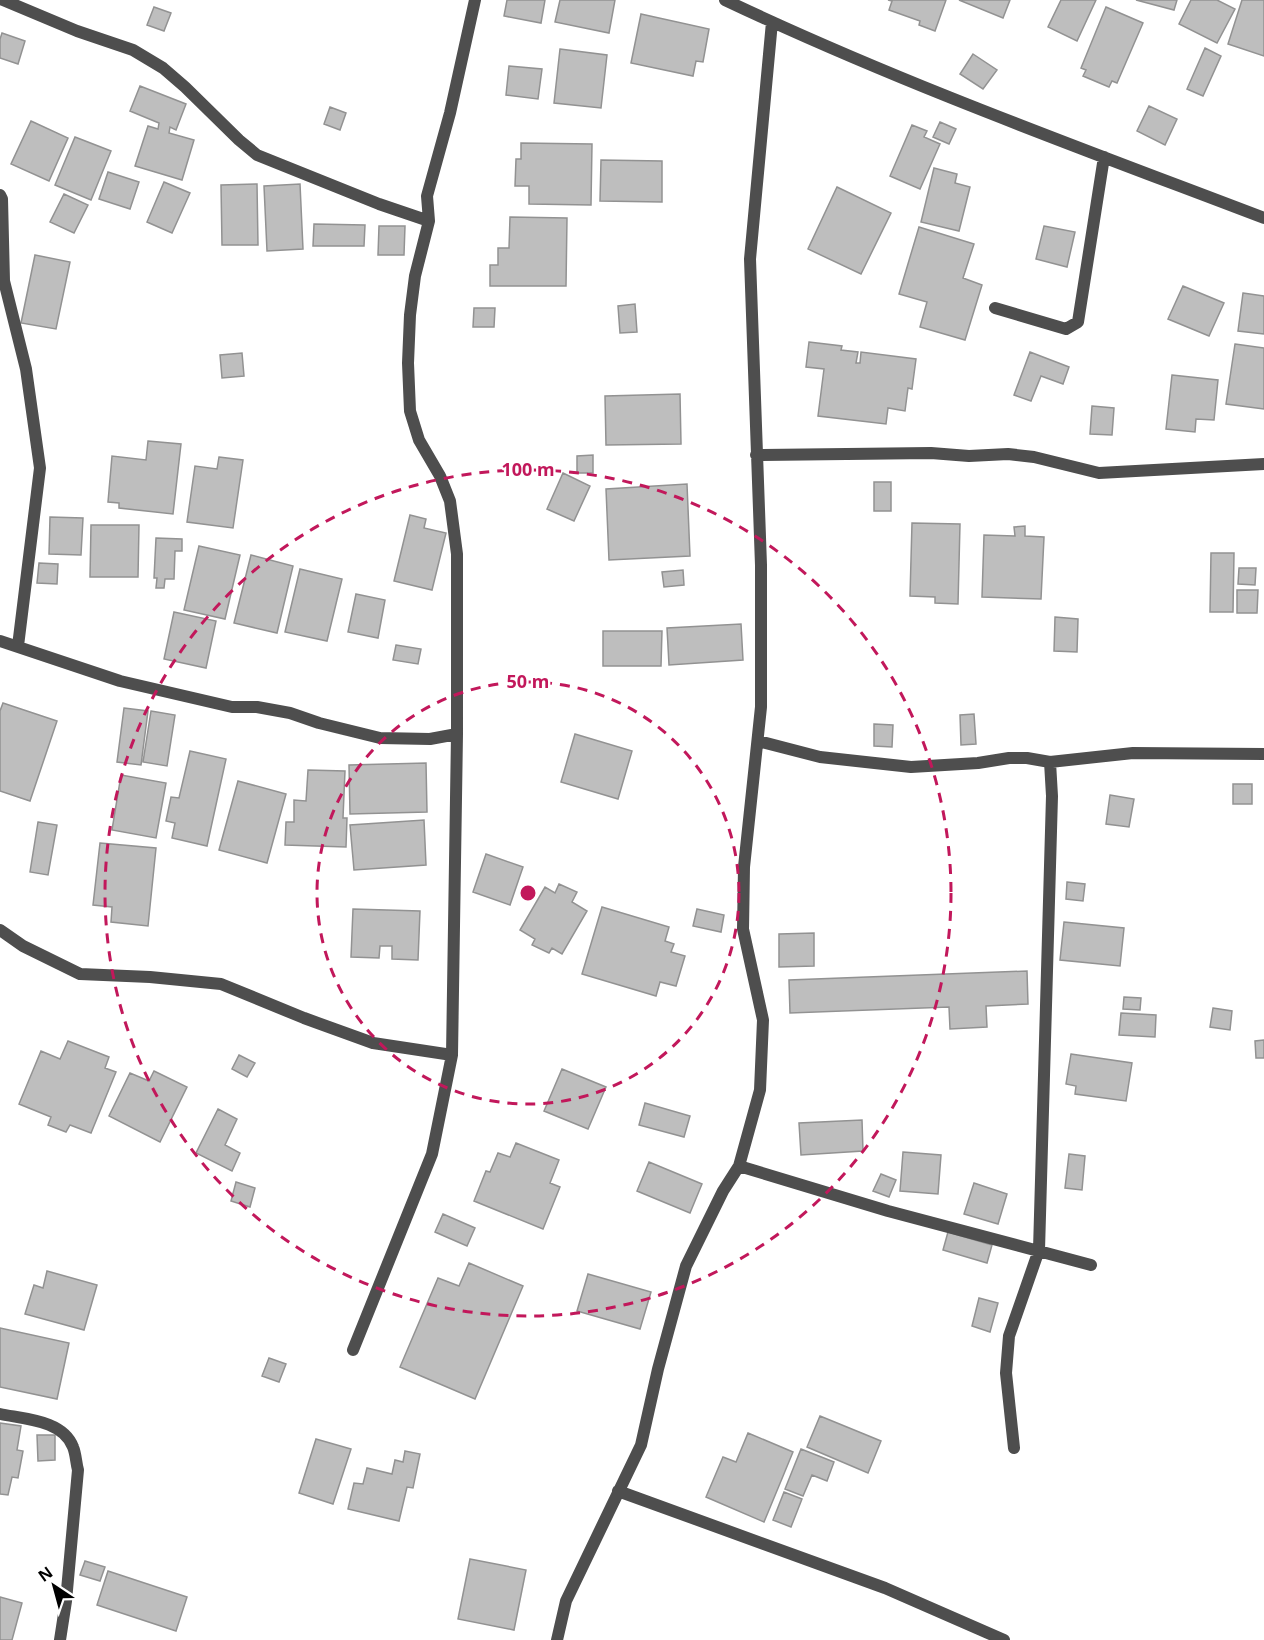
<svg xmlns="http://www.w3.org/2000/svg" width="1264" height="1640" viewBox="0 0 1264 1640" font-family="'Noto Sans',sans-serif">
	<rect width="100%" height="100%" fill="#fff"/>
	<path fill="#bebebe" stroke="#929292" stroke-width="1.5" d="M507 0H545L541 23 504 16Z
		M560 0H615L609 33 555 22Z
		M888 0H946L935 31 919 25 920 21 889 10 892 1Z
		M959 0H1010L1003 18Z
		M1061 0H1096L1077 41 1048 27Z
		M1136 0H1177L1174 10Z
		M1191 0H1217L1235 9 1217 43 1179 24Z
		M1242 0H1264V56L1228 44Z
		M154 7 171 13 164 31 147 25Z
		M1106 7 1143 23 1117 83 1112 81 1109 87 1083 76 1086 70 1081 68Z
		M641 14 709 29 703 62 696 61 693 76 631 63Z
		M2 33 25 41 18 64 0 58V39Z
		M1205 48 1221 56 1203 96 1187 89Z
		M560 49 607 55 601 108 554 103Z
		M973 54 997 70 983 89 960 74Z
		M509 66 542 69 538 99 506 95Z
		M140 86 186 104 176 130 170 127 169 133 194 140 182 180 135 166 148 126 158 129 159 123 130 111Z
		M1149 106 1177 119 1165 145 1137 131Z
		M330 107 346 113 340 130 324 124Z
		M31 121 68 138 49 181 11 164Z
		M940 122 956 129 949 144 933 137Z
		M912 125 927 131 924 137 940 144 920 189 890 176Z
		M75 137 111 151 91 200 55 185Z
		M521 143 592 144 591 205 529 204V186H515L516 159H521Z
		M601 160 662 161V202L600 201Z
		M934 168 957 174 955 183 970 187 959 231 921 222Z
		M108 172 139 182 130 209 99 199Z
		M164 182 190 193 172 233 147 222Z
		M257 184 258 245H222L221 185Z
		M300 184 303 249 267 251 264 186Z
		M837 187 891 213 861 274 808 249Z
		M64 194 88 205 74 233 50 222Z
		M510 217 567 218 566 286H490V265H498V248H509Z
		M314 224 365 225 364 246H313Z
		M379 226H405L404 255H378Z
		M1044 226 1075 232 1067 267 1036 259Z
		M919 227 974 244 963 278 982 285 965 340 920 327 927 302 899 294Z
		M35 255 70 262 56 329 21 323Z
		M1183 286 1224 303 1209 336 1168 319Z
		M1243 293 1264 296V334L1238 331Z
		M635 304 637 332 620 333 618 306Z
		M474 308H495L494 327H473Z
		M809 342 842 346 841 350 858 352 856 363H860L861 352 916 359 912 389 908 388 905 411 888 408 886 424 818 416 824 369 806 367Z
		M1235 344 1264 348V409L1226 404Z
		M1030 352 1069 367 1063 384 1041 376 1031 401 1014 395Z
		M242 353 244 376 222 378 220 355Z
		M1172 375 1218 380 1214 420 1196 419 1195 432 1166 429Z
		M680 394 681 444 606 445 605 396Z
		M1092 406 1114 408 1112 435 1090 434Z
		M148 441 181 444 173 514 119 508V503L108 502 112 456 146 460Z
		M593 455V473H577V456Z
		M219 457 243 460 233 528 187 522 195 466 217 469Z
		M563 473 590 486 574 521 547 509Z
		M874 482H891V511H874Z
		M687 484 690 556 609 560 606 489Z
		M410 515 426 519 424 528 446 533 432 590 394 581Z
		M50 517 83 518 81 555 49 554Z
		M912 523 960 524 958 604 935 603V597L910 596Z
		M91 525H139L138 577H90Z
		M1025 526V536L1044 537 1041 599 982 597 984 535 1015 536 1014 527Z
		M156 538 182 539V551H175L174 579H165L164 588H156L157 578H154Z
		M199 546 240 555 225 619 184 610Z
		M1211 553H1234L1233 612H1210Z
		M251 555 293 566 277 633 234 623Z
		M39 563 58 564 57 584 37 583Z
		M1239 568H1256L1255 585 1238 584Z
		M300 569 342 579 327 641 285 632Z
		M683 570 684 585 664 587 662 572Z
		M1237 590H1258L1257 613H1237Z
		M356 594 385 600 378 638 348 632Z
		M174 612 216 621 206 668 164 659Z
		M1055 617 1078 619 1077 652 1054 651Z
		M741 624 743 660 669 665 667 628Z
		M603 631H662L661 666H603Z
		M396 645 421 649 418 664 393 660Z
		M3 703 57 721 30 801 0 791V711Z
		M124 708 148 711 141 765 117 762Z
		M151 711 175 715 167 766 143 762Z
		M974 714 976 744 961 745 960 715Z
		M874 724 893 725 892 747 874 746Z
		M575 734 632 751 618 799 561 782Z
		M190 751 226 759 207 846 172 838 175 823 166 821 171 797 179 798Z
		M426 763 427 812 350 814 349 765Z
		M308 770 345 771 343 818H347L346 847 285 845 286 822H294V800L306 801Z
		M121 775 166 783 156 838 112 830Z
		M238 781 286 794 267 863 219 850Z
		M1233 784H1252V804H1233Z
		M1110 795 1134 799 1129 827 1106 824Z
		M424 820 426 865 354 870 350 825Z
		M38 822 57 825 48 875 30 872Z
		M100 843 156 848 148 926 111 922 112 907 93 905Z
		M486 854 523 867 510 905 473 892Z
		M1067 882 1085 884 1083 901 1066 899Z
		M559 884 577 892 572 902 587 911 562 954 552 948 549 953 532 945 535 939 520 930 545 887 555 893Z
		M602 907 669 927 665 941 674 944 671 952 685 956 676 986 660 982 656 996 582 974Z
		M353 909 420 911 418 960 392 959V946H380L379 958 351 957Z
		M697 909 724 915 721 932 693 926Z
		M1064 922 1124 928 1120 966 1060 960Z
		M814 933V966L779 967V934Z
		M1027 971 1028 1004 986 1006 987 1027 950 1029 949 1007 790 1013 789 980Z
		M1124 997 1141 998 1140 1010 1123 1009Z
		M1213 1008 1232 1011 1230 1030 1210 1027Z
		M1121 1013 1156 1015 1155 1037 1119 1035Z
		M1264 1040V1058H1256L1255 1041Z
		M68 1041 109 1057 105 1068 116 1072 91 1133 70 1125 66 1132 48 1125 51 1117 19 1104 41 1051 60 1059Z
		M1071 1054 1132 1063 1126 1101 1075 1094 1076 1086 1066 1084Z
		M239 1055 255 1063 247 1077 232 1069Z
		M562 1069 606 1087 588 1129 544 1111Z
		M154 1071 187 1087 160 1142 109 1116 130 1073 149 1081Z
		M645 1103 690 1116 684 1137 639 1125Z
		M218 1109 237 1119 225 1145 240 1153 232 1171 196 1153Z
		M862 1120 863 1151 801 1155 799 1123Z
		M516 1143 559 1160 550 1183 560 1187 543 1229 474 1201 486 1171 490 1172 498 1153 510 1157Z
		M903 1152 941 1155 938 1194 900 1191Z
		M1069 1154 1085 1156 1082 1190 1065 1188Z
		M649 1162 702 1184 690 1213 637 1191Z
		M881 1174 896 1180 889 1197 873 1191Z
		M236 1182 255 1188 250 1207 231 1201Z
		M974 1183 1007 1194 998 1224 964 1214Z
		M443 1214 475 1228 467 1246 435 1232Z
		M948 1232 992 1245 987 1263 943 1250Z
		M469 1263 523 1286 475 1399 400 1367 438 1278 459 1286Z
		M47 1271 97 1285 84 1330 25 1314 34 1285 43 1288Z
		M588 1274 651 1292 640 1329 577 1311Z
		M979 1298 998 1303 990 1332 972 1326Z
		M0 1328 69 1343 57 1399 0 1387Z
		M269 1358 286 1364 279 1382 262 1376Z
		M820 1416 881 1441 868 1473 807 1447Z
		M0 1423 21 1426 17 1450 23 1451 18 1478 12 1477 8 1495 0 1494Z
		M748 1433 793 1452 764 1522 706 1497 723 1457 736 1462Z
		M37 1435H55V1460L38 1461Z
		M316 1439 351 1449 333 1504 299 1493Z
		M801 1449 834 1462 827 1481 812 1475 803 1496 785 1489Z
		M405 1451 420 1454 413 1488 407 1487 399 1521 348 1509 354 1483 363 1484 367 1468 392 1474 395 1460 403 1462Z
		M784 1492 802 1499 791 1527 773 1520Z
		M470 1559 526 1570 514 1630 458 1619Z
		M85 1561 105 1567 100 1581 80 1575Z
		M108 1571 187 1597 176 1631 97 1605Z
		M0 1597 22 1603 12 1640H0Z"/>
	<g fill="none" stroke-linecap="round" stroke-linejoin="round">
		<path stroke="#4e4e4e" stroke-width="12" d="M3 0 77 31 133 50 163 68 185 87 239 140 257 155 379 204 429 221
			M725 0C900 83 1083 149 1264 218
			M0 195 2 199 4 281 26 369 40 468 18 646
			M995 308 1066 329 1078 322 1104 157
			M756 455 931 453 969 456 1008 454 1034 457 1099 473 1264 464
			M0 641 120 681 232 707H257L290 713 319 723 380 738 430 739 457 734
			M758 741 820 757 911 767 978 763 1009 758H1027L1050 762 1052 796 1039 1250 1009 1336 1006 1373 1014 1448
			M1050 762 1133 753 1264 754
			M0 930 23 946 80 974 150 977 221 984 304 1018 373 1043 452 1055
			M739 1166 888 1211 1091 1265
			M353 1350 432 1154 452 1055 457 734V554L450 501 440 476 419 440 410 411 408 363 410 315 415 276 429 221 427 196 450 113 475 0
			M0 1414C24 1419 63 1420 73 1447 76 1454 76 1463 78 1470L66 1601 60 1640
			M618 1491 885 1588 1004 1640
			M557 1640 566 1601 641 1445 658 1369 686 1266 723 1191 739 1166 760 1090 763 1020 743 929 744 867 761 707V565L750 259 772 22"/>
	</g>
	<g fill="none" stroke="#c2185b" stroke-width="3" stroke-dasharray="10 8">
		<circle cx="528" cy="893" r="211"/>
		<circle cx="528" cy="893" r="423"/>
	</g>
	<circle cx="528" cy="893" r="9" fill="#c2185b" stroke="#fff" stroke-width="3"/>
	<g font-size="18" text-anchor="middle" font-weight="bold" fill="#c2185b" stroke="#fff" stroke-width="4.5" stroke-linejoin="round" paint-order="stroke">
		<text x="528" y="476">100 m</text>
		<text x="528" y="688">50 m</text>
	</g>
	<g transform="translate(54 1586) rotate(324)" stroke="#ffffff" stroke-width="4.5" paint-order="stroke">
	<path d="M0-4.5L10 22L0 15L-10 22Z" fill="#000000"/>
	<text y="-9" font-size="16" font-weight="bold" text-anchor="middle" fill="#000000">N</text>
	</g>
</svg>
